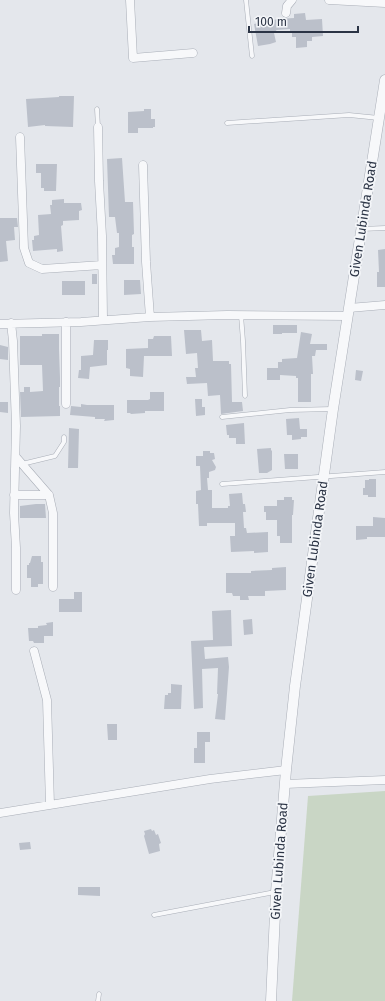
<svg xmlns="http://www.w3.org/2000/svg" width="385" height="1001" viewBox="0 0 385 1001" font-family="'Fira Sans',sans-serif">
	<rect width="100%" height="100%" fill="#e4e7ec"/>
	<path fill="#c9d6c5" d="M385 791V1001H292L308 796Z"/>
	<path fill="#bbc0ca" d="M305 13 306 20 322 19 323 36 312 37V41H307V47L296 48V37H292V32H290V29L276 30 277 32 274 33 276 42 270 44 258 46 254 24 278 19 294 18V14Z
		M59 96H74L73 127 45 126V125L28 127 26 99 59 97Z
		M144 109H151V119H155V127H153V128H138V133H128V112L144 111Z
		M122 158 125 202H133L134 234 132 235V247H134V264H113L112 255H115V248L119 247V233H117L115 217H109L107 159Z
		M36 164H57L56 191H44V188H41V173H36Z
		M64 199V203H81L82 210 79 211V220L63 221V225L61 226 63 251 57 252V249L33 251 32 240H34V236L39 235 38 215 51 214 50 205H52V200Z
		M0 218H17L18 227H14L15 240 6 241 8 261 0 262Z
		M385 249V287H377V272H379L378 250Z
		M92 274H97V284H92Z
		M124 280H140L141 294 124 295Z
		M62 281H85V295H62Z
		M273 325H297V333H282V334H273Z
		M184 330H201L202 341 212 340 213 361H229V364H231L232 402H242L243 411 221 414 220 395 208 396 207 383 187 384 186 377H196L195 368H198L197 353 186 354Z
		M301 332 312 334 310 344H327V350H316L315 356H312L313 374H311V402H298V378H296V376L280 375V380H267V368H278V362H282V359L297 358Z
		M42 334H59V349L60 378V387H59V406H60V416L21 417 20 392H24V387H30V392L43 391 42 365H20V336H42Z
		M154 336H171L172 356H144L143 377 130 376V369L126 368V349L148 348V339H153Z
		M94 340H108V350H107V365L90 367 89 379 78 378 79 370H81V356L93 355Z
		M0 345 8 347V360L0 359Z
		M356 370 363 371 361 381 355 380Z
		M150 392H164V411H145V413L131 414 130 413H127V400H148L150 399Z
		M195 399H202V407H205V415L196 416Z
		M0 402H8V413L0 412Z
		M81 404 87 405H114V420L104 421 105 419H95V417L70 415 71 406 81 407Z
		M299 418 300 429H307V437H301V439L292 440V435H287L286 419Z
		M244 423 245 444H236V438H229V435H227L226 425Z
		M69 428 79 429 78 468H68Z
		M271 448V451L272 450V470L267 473H259L257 449Z
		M203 451H210V453H214L215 459 212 460 216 467 215 470 209 472V478H207L208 490H212V508H228V506H230L229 494 242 493 243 504H245L246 512H243L244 528H246L247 533 268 532V552L254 553V551L231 552 230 536H235V523H207V526H199L198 504H196V491L201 490 200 466H196V456H203Z
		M284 454H298V469H285Z
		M369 479H376V497H368V495H363V488H365V480H369Z
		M284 497H292V500H294L293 515H292V543H280V536H277V520H266V512H264V506H277V500H284Z
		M36 504H45L46 518H20V506Z
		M373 517 385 518V537H367V539L356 540V526H373Z
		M32 556H41V562H43V584H38V587H31V578H27V565H29V563H30Z
		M286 567V590L265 591V596H248L249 600H240V596H233L232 593H226V573H251V571L272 570V568Z
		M74 592H82V612H59V599H74Z
		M231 610 232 646 204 647 205 659 228 657 229 667 225 720 215 719 218 694H217L218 668 202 669 203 708 194 709 191 641 213 640 212 611Z
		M252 619 253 634 244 635 243 620Z
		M53 622V636H44V643H34L33 641H29L28 628H38V626L47 625 46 623Z
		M171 684 182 685 181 709H164L165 695H168V693H171Z
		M107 724H117V740H108Z
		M197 732H210V742H205V763H194V748H197Z
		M151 829 152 831 154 830 156 835 158 834 161 843 159 844 160 851 149 854 144 836 145 834 144 831Z
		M30 842 31 849 20 850 19 843Z
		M78 887H100V896L78 895Z"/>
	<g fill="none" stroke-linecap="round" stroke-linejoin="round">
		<defs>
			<path id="service" d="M246 0 252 56
				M97 109 98 127
				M227 123 349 115 379 118
				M362 229 385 228
				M241 315 243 341 245 396
				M222 417 290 410 332 409
				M22 464 55 456 64 442V437
				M222 484 385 472
				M154 915 275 892
				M98 1001 99 994"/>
			<path id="minor" d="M130 0 133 58 193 53
				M329 0 385 3
				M286 13 287 6 292 0
				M98 127 99 181 102 236 103 319
				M20 137 24 248 29 263 42 269 102 265
				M143 165 146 262 150 317
				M349 308 385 305
				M11 323 13 341 16 426 14 513 16 548V590
				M0 324 81 322 150 317 227 315 347 316
				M66 404V322
				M16 457 49 495 53 513V587
				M14 495H49
				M34 651 47 700 50 805
				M285 784 385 780
				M0 813 210 779 286 770"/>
			<path id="tertiary" d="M271 1001 276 892 286 770 295 686 333 409 385 80"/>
		</defs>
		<use href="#service" stroke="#a9aeb7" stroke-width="5"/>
		<use href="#minor" stroke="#a9aeb7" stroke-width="9"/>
		<use href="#tertiary" stroke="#a9aeb7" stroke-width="11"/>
		<use href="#service" stroke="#f7f8fa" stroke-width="4"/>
		<use href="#minor" stroke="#f7f8fa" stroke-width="8"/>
		<use href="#tertiary" stroke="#f7f8fa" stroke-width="10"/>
	</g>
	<g text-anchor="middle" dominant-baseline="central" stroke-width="3.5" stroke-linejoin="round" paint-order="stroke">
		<g font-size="13" fill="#2b3445" stroke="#f4f6f9">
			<text transform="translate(363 219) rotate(-81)">Given Lubinda Road</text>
			<text transform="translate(315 539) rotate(-82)">Given Lubinda Road</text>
			<text transform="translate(279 861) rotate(-86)">Given Lubinda Road</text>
		</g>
	</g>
	<path d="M249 26v6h109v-6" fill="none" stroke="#2b3445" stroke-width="2"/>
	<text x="255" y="26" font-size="12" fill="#2b3445" stroke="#f4f6f9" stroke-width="3" paint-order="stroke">100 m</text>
</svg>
